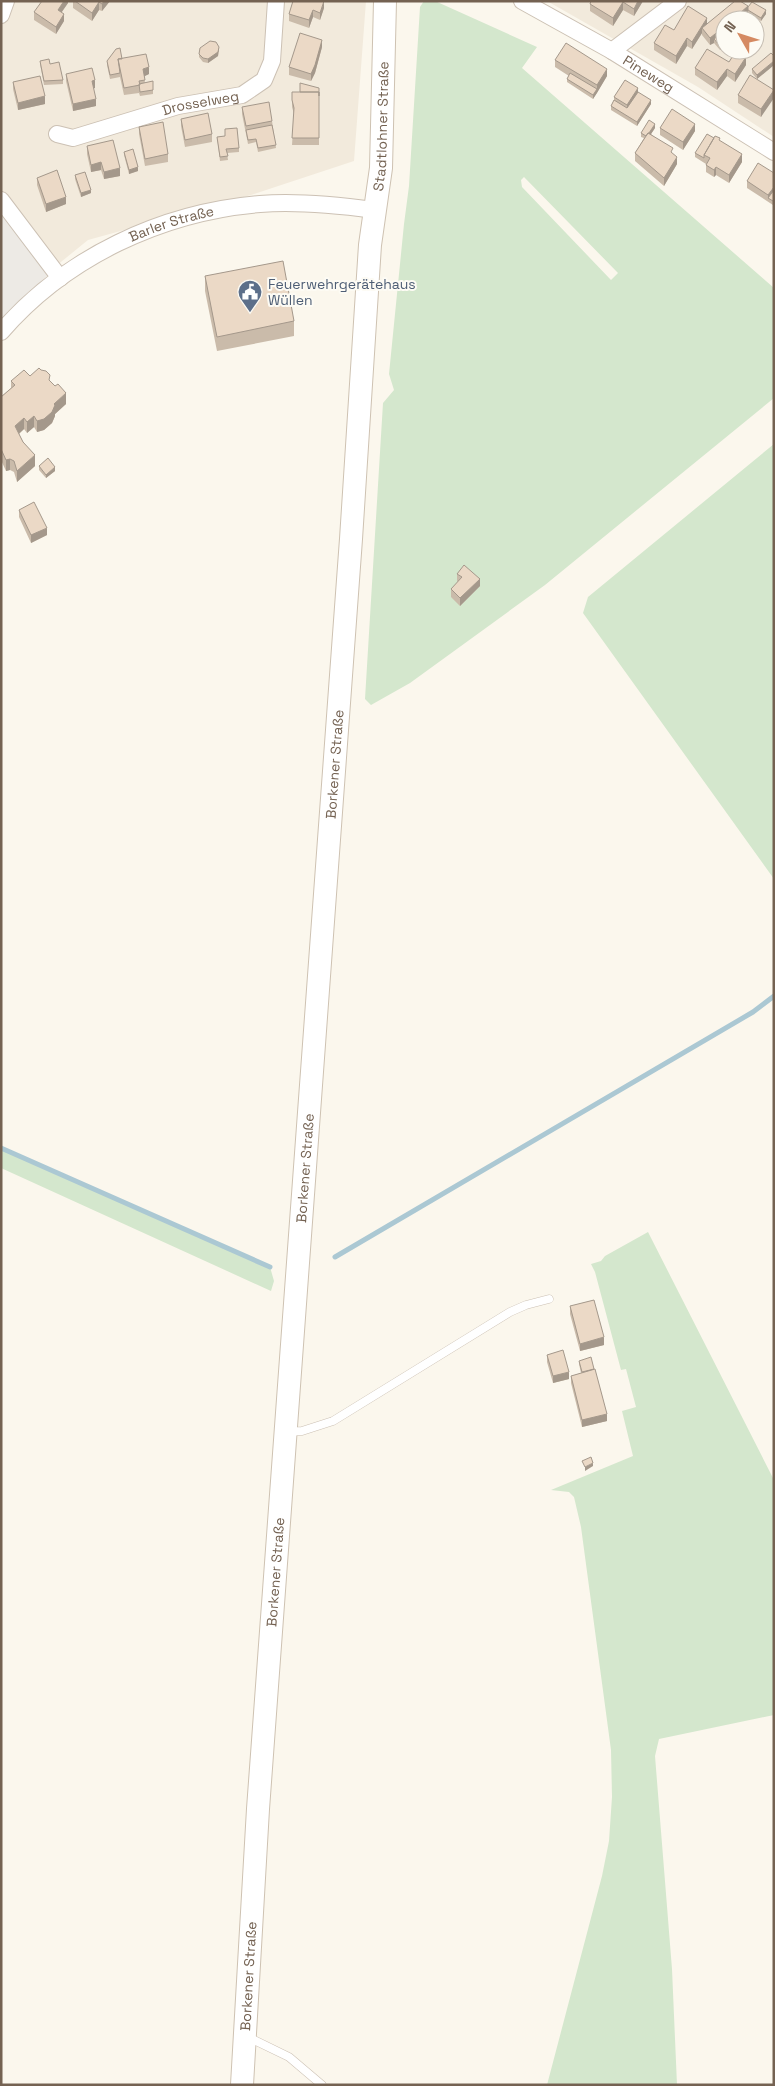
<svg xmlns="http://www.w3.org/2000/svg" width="775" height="2086" viewBox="0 0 775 2086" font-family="'Space Grotesk',sans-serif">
	<rect width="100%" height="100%" fill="#fbf7ed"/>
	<path fill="#f2eadc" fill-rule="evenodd" d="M1 1H366L354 161 251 195 88 240 56 266 1 194Z
		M547 1H774V137L698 87ZM725 20H755V50H725Z"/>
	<path fill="#edeae5" d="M1 212 49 274 1 323Z"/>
	<path fill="#d4e7cd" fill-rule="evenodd" d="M424 1H435L537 47 522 68 774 288V398L545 585 410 683 371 705 365 699 383 403 394 390 389 374 404 224 409 186 420 7ZM524 177 618 273 611 280 522 187 521 180Z
		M774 444V879L583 613 588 597Z
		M1 1148 270 1267 274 1281 271 1291 1 1168Z
		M648 1232 774 1480V1715L659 1739 655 1756 672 1969 677 2085H547L602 1876 609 1841 612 1797 611 1750 581 1527 574 1497 569 1492 551 1490 633 1456 622 1411 636 1407 626 1369 621 1370 595 1272 591 1264 601 1261 605 1256Z"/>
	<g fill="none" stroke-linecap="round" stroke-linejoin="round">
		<path stroke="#abc8d3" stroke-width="5" d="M1 1148 270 1267
			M335 1257 753 1012 774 996"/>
		<defs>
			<path id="lane" d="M287 1432 302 1431 333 1421 510 1312 526 1305 549 1299
				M248 2037 289 2057 322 2085"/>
			<g id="street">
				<path id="s1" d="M522 1 612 51 774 152"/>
				<path d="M1 15 6 1"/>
				<path d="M612 51 678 1"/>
				<path id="s2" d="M57 134 73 138 178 106 242 95 264 80 272 61 276 1"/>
				<path d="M1 200 60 278"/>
				<path id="s3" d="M1 332C66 257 162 212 260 204 297 201 337 205 374 210"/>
			</g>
			<g id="secondary">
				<path id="s4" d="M242 2085 258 1809 351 539 370 245 381 168 385 1"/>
			</g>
		</defs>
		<use href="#lane" stroke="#ccc1b4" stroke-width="9"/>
		<use href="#street" stroke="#ccc1b4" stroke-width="18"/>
		<use href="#secondary" stroke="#cec2b2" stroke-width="24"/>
		<use href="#lane" stroke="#fff" stroke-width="8"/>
		<use href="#street" stroke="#fff" stroke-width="16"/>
		<use href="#secondary" stroke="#fff" stroke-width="22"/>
	</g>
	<path fill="#cabbaa" d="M68 1V3L62 12 64 21 56 34 34 20V12Z
		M73 1H110L102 11 99 10 92 21 73 8Z
		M591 1H643L634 16 623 10 613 26 590 11V4Z
		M748 7 766 14 761 21 748 14 725 20V46L720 50 714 43 710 45 702 35V33L692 49 687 46 676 64 654 50V43L707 24Z
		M324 8 320 20 313 17 309 28 289 21V14Z
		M322 47 315 73 311 81 289 75V67Z
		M219 50 218 56 208 63 203 62 199 57V54Z
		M774 56V65L757 79 752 73V69Z
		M122 59 149 74 144 76 145 83 153 81V94L140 96 139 93 124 95 120 77 110 79 107 65V61Z
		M555 60 607 76 593 99 567 82V79L569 76 555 67Z
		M40 61 50 64 63 80V84L44 85 40 64Z
		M729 62 746 65 735 82 727 76 717 90 695 75V68Z
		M66 74 95 88H93L96 106 73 111 66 81Z
		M13 82 45 104 18 110 13 89Z
		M319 88V145H292L294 114 292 107V92H300Z
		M774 90 761 117 738 103V95Z
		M638 92 651 104 637 126 611 110V106L614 100V97Z
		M242 107 272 121 276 148 258 152 256 142 248 144 242 114Z
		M181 119 212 134V142L185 147 181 126Z
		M139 127 168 154V162L145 166 139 134Z
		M655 128 651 134 673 154 677 164 664 186 635 161V153L644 138 641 137V133Z
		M660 128 695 131 683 150 660 135Z
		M217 137 239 148V152L227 153 228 160 220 161Z
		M714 138 720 141 742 162 729 183 716 175 714 177 706 172V164L695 157V153Z
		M87 146 120 176 104 179 101 170 91 172 87 154Z
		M124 152 138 171 129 174 124 155Z
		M774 173V204L773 205 747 188V181Z
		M75 175 91 193 81 197 75 179Z
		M37 178 66 204 46 212 37 185Z
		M205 276 294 321V336L217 351 205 291Z
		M30 376 49 380 66 404 55 414V416L52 423 44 430 37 432 34 427 27 433 24 429 19 434 35 466 17 482 14 472 10 470 6 471 1 460V397L11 388V381Z
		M39 466 55 471 46 478 39 470Z
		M19 510 47 535 31 543 19 517Z
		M457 574 480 586 460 606 451 597V589L458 582 457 581Z
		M570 1306 604 1345 580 1351 570 1314Z
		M547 1355 569 1379 553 1383 547 1362Z
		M579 1361 594 1370 607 1421 582 1427 571 1383V1376L581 1373 579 1364Z"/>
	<path fill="#a4988b" d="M64 1H68V3L58 17V10Z
		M104 1H110L102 11V4Z
		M324 1V8L320 20V13Z
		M638 1H643L634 16V9Z
		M99 2V10L92 21V13Z
		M623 2V10L613 26V18Z
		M748 6V14L741 20H732Z
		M313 10V17L309 28V20Z
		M766 10V14L761 21V18Z
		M64 14V21L56 34V27Z
		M707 18V25L702 28V33L692 49V42Z
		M725 26V33L714 39V43L710 45V38Z
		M687 38V46L676 64V56Z
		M322 40V47L315 73 311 81V74Z
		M725 42V46L720 50V46Z
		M219 47 218 56 208 63V59Z
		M746 57V65L735 82V74Z
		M774 61V65L757 79V75Z
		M149 67V74L143 77V69Z
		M607 69V76L597 93V85Z
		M727 69V76L717 90V82Z
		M95 80V88L92 89V81Z
		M638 88V96L627 112V105Z
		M597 89V93L593 99V95Z
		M774 90V98L761 117V109Z
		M45 96V104L18 110V103Z
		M96 99V106L73 111V104Z
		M651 100V104L637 126V122Z
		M655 124V128L647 140V136Z
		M695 124V131L683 150V142Z
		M742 154V162L729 183V175Z
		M677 157V164L664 186V178Z
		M101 162V170L91 172V165Z
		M138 167V171L129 174V170Z
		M716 167V175L714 177V170Z
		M120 168V176L104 179V172Z
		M774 187V194L768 198V195Z
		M91 190V193L81 197V193Z
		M66 197V204L46 212V204Z
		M66 393V404L55 414V416L52 423 44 430 37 432V421L54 404Z
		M34 416V427L27 433V422Z
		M24 418V429L15 437V426Z
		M35 455V466L17 482V471Z
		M10 459V470L6 471V460Z
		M55 467V471L46 478V475Z
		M47 528V535L31 543V535Z
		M480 579V586L460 606V598Z
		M604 1337V1345L580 1351V1344Z
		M569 1372V1379L553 1383V1376Z
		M607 1414V1421L582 1427V1420Z
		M593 1463V1466L585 1471V1467Z"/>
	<path fill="#ebd9c6" stroke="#a4988b" d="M42 1H64L58 10 64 14 56 27 34 12Z
		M75 1H104L102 4 99 2 92 13Z
		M293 1H324L320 13 313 10 309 20 289 14Z
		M591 1H638L634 9 623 2 613 18 590 4Z
		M735 1H740L748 6 732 20H725V26L710 38 702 28Z
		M752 2 766 10 761 18 748 10V7Z
		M688 6 707 18 692 42 687 38 676 56 654 43 665 25 674 30Z
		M725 30V42L720 46 714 39Z
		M300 33 322 40 315 65 311 74 289 67Z
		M210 41 216 42 219 47 218 52 208 59 203 58 199 54 200 48Z
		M566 43 607 69 597 85 555 60Z
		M120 48 122 59H118L120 73 110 75 107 61 116 49Z
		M707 49 729 62 736 51 746 57 735 74 727 69 717 82 695 68Z
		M771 53 774 56V61L757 75 752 69Z
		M146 54 149 67 143 69 145 80 139 81 140 85 124 88 118 59Z
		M49 59 50 64 59 62 63 80 44 81 40 61Z
		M92 68 95 80 92 81 96 99 73 104 66 74Z
		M570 73 597 89 593 95 567 79Z
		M750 75 774 90 761 109 738 95Z
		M40 76 45 96 18 103 13 82Z
		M625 80 638 88 627 105 614 97Z
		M153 81V90L140 92 139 84Z
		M300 83 319 88V96V92H300Z
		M292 92H319V138H292L294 108 292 100Z
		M638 92 651 100 637 122 611 106 614 100 627 108Z
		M269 102 272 121 246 126 242 107Z
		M672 109 695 124 683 142 660 128Z
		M208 113 212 134 185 140 181 119Z
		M649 120 655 124 649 133H648L646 136 641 133Z
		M163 122 168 154 145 159 139 127Z
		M272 125 276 145 258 148 256 139 248 140 246 130Z
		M237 128 239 148 226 149 228 156 220 157 217 137 225 136V129Z
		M648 133 673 148 671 152 677 157 664 178 635 153Z
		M707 134 714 138 704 155V158L695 153Z
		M715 136 720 138 719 140 742 154 729 175 716 167 714 170 706 165 710 158 704 155Z
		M113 140 120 168 104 172 101 162 91 165 87 146Z
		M133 149 138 167 129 170 124 152Z
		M758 163 774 173V187L768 195 747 181Z
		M57 170 66 197 46 204 37 178Z
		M85 172 91 190 81 193 75 175Z
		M774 190V200L773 201 768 198Z
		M283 261 294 321 217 337 205 276Z
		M39 368 41 370 46 371 50 375 49 380 55 386 58 384 66 393 54 404 55 405 52 412 44 419 37 421 34 416 27 422 24 418 15 426 23 442 35 455 17 471 14 461 10 459 6 460 1 449V397L15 385 11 381 24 370 30 376Z
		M48 458 55 467 46 475 39 466Z
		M34 502 47 528 31 535 19 510Z
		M464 565 480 579 460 598 451 589 462 577 457 574Z
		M594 1300 604 1337 580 1344 570 1306Z
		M563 1350 569 1372 553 1376 547 1355Z
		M591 1357 594 1369 582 1372 579 1361Z
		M595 1369 607 1414 582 1420 571 1376Z
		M591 1457 593 1463 585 1467 582 1461Z"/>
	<defs>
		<symbol id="civic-pin" viewBox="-11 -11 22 30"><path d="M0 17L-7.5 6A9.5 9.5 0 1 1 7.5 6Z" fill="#5c6f8a" stroke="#fdfbf4"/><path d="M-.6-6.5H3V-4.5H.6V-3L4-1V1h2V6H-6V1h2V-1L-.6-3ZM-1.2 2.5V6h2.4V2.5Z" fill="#fff"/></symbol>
	</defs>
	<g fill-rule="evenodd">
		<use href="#civic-pin" x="236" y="278" width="28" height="38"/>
	</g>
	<g text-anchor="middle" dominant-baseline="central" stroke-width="4" stroke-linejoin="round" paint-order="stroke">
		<g font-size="14" fill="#746252" stroke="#fdfbf4">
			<text stroke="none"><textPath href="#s1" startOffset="146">Pineweg</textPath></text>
			<text stroke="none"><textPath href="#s2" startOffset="149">Drosselweg</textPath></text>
			<text stroke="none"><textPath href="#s4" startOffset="1964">Stadtlohner Straße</textPath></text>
			<text stroke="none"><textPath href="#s3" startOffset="205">Barler Straße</textPath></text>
			<text stroke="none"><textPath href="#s4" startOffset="1324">Borkener Straße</textPath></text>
			<text stroke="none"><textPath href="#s4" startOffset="919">Borkener Straße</textPath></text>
			<text stroke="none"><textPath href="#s4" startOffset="514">Borkener Straße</textPath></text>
			<text stroke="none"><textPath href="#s4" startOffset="109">Borkener Straße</textPath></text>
		</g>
		<g font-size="14" fill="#4e5e75" stroke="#fdfbf4" text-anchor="start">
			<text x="268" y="284">Feuerwehrgerätehaus<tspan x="268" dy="16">Wüllen</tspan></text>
		</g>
	</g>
	<rect width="775" height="2086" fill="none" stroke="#746252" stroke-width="5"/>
	<g transform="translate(740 35) rotate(309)"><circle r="24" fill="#fdfbf4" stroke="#c6beb3"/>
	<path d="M0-4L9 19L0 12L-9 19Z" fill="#d58a62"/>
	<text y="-8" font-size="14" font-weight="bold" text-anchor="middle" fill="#746252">N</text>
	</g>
</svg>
